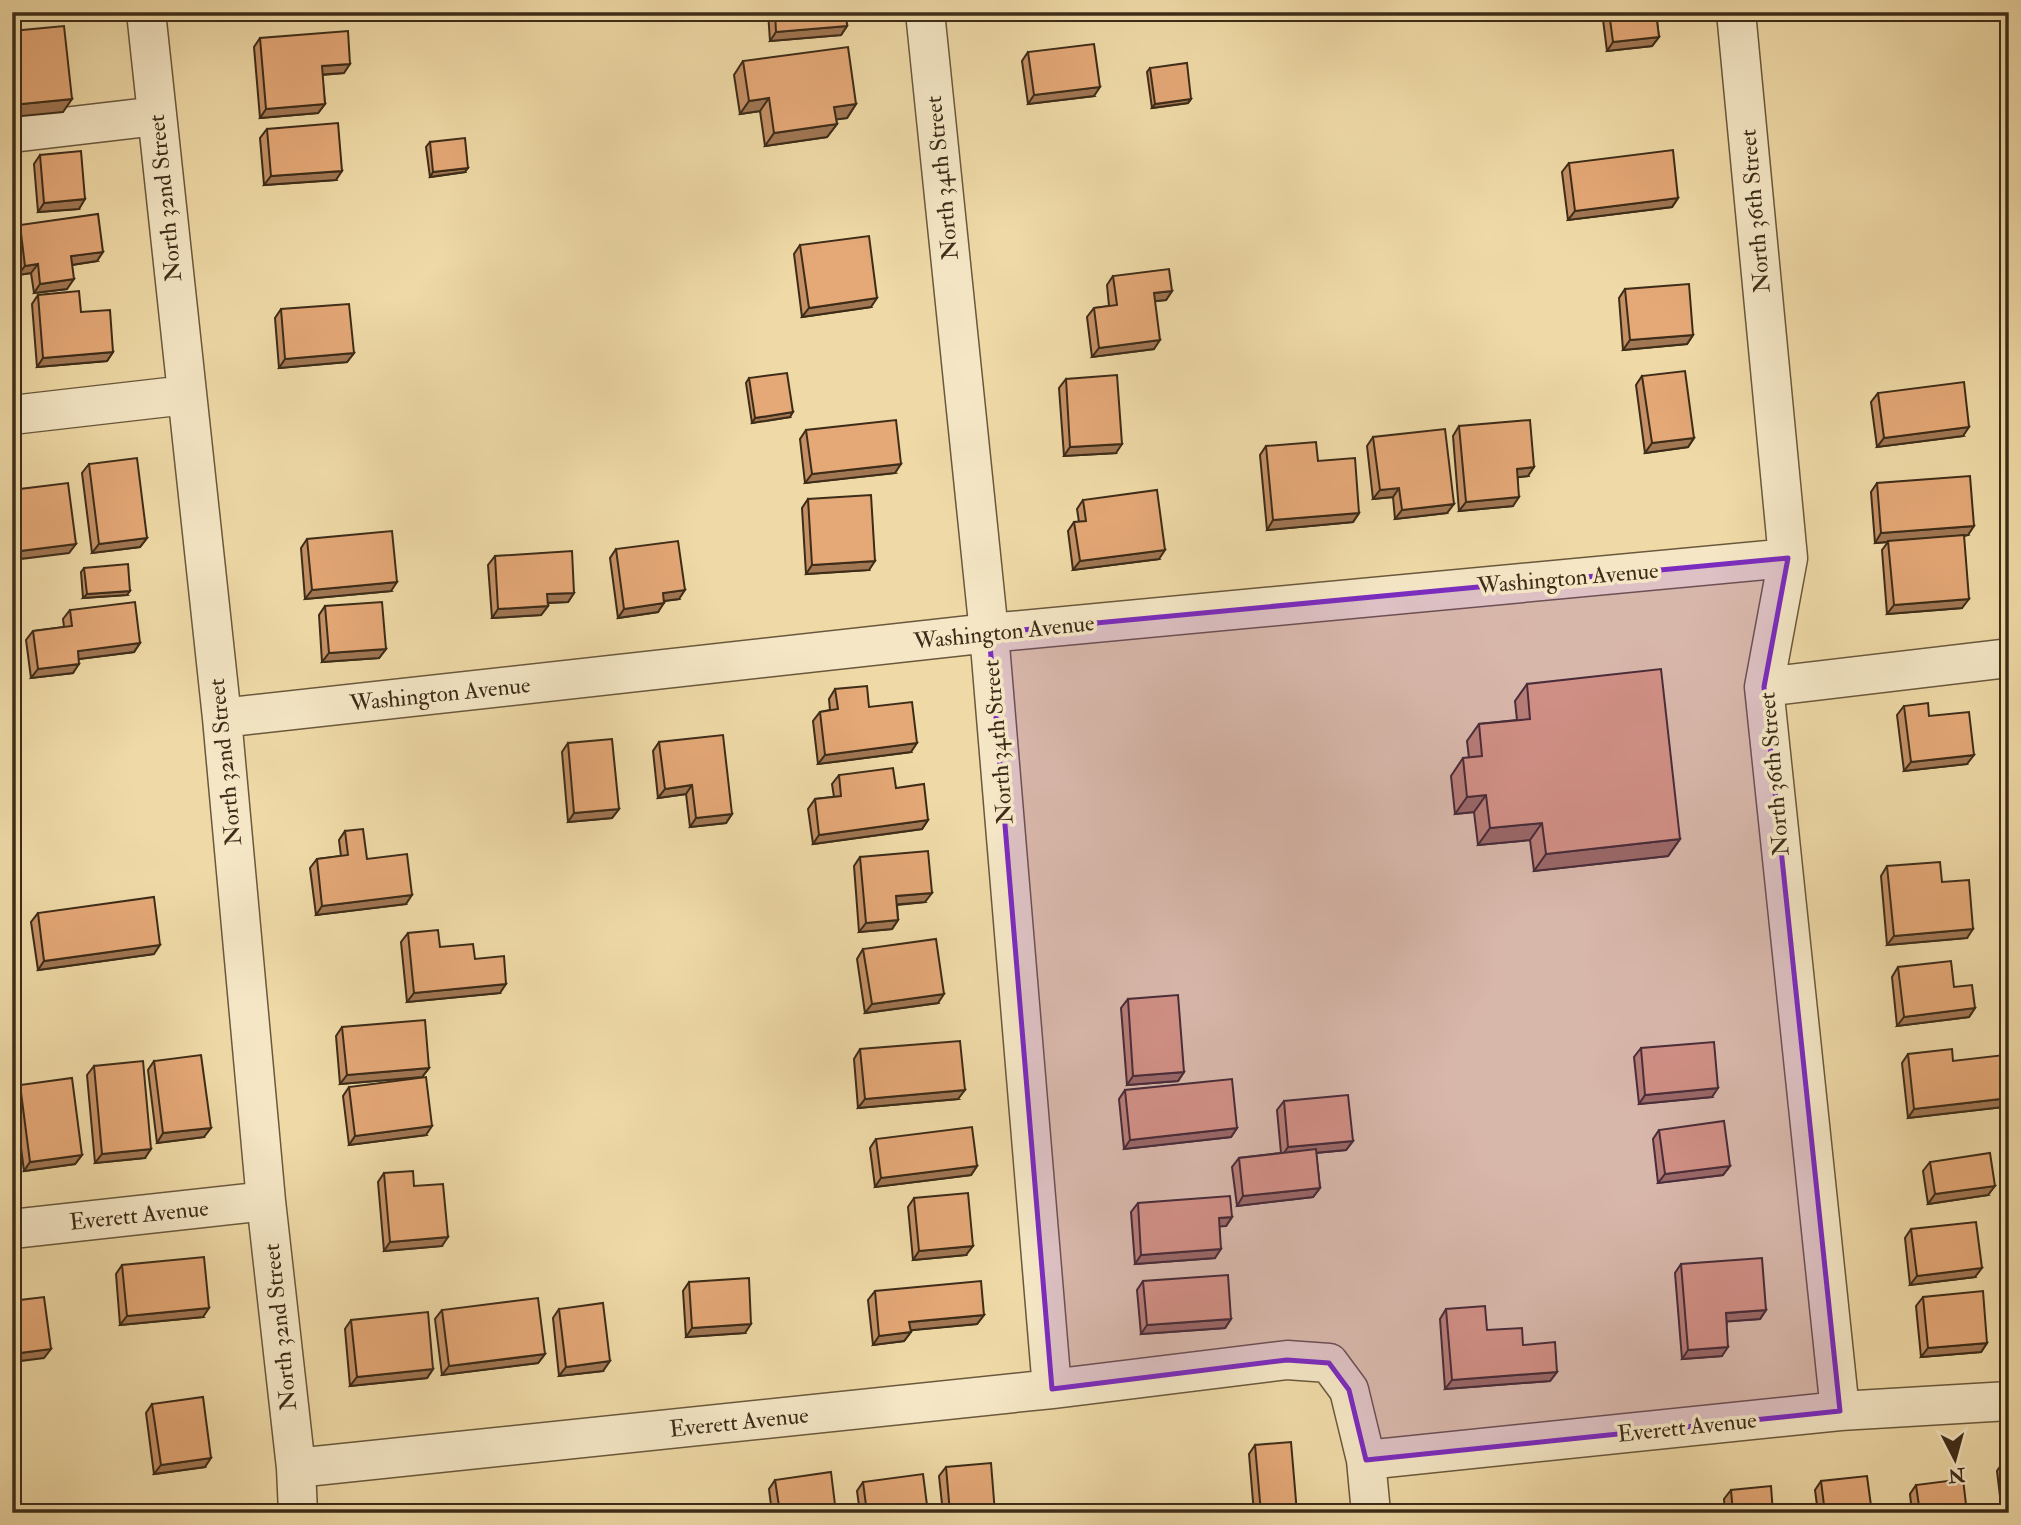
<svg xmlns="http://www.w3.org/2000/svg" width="2021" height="1525" viewBox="0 0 2021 1525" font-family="'IM FELL Double Pica',serif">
	<rect width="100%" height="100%" fill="#efdaa7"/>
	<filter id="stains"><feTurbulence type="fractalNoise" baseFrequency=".00286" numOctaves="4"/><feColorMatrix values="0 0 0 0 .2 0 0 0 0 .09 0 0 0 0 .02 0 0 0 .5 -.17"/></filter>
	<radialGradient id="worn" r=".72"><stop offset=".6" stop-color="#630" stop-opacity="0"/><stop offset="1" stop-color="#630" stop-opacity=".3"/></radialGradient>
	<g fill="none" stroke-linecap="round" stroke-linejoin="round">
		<defs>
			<path id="minor" d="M146 12 222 718 266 1201 296 1468 298 1513
				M925 12 989 633 1052 1389
				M1736 12 1788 558 1764 687 1840 1411
				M12 133 157 116
				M12 415 186 395
				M1764 687 2009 658
				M222 718 989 633 1788 558
				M12 1229 266 1201
				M1366 1460 1840 1411 2009 1401
				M296 1468 1052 1389 1287 1360 1329 1363 1349 1390 1366 1460 1371 1513"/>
		</defs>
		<use href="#minor" stroke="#6a583c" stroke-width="41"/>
		<use href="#minor" stroke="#f5e7c6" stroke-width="38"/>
	</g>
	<path fill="#c59066" stroke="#3d2c18" stroke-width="2" d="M768 12H846L847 26 841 35 770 41Z
		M1602 12H1664L1656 14 1659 37 1652 46 1607 51Z
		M260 38 344 73 322 75 325 104 318 113 260 118 254 47Z
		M1028 52 1094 96 1028 104 1022 61Z
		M743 61 856 104 847 118 836 119 837 124 827 137 765 146 760 111 740 114 734 75Z
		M1150 68 1191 99 1188 103 1152 108 1147 72Z
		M267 129 336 180 264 185 260 138Z
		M430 142 465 172 430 177 426 147Z
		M40 155 79 209 38 212 34 164Z
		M1569 163 1678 198 1672 207 1568 220 1562 172Z
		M20 225 97 261 72 265 67 289 34 293 31 273 18 275 14 234Z
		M800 245 871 307 802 317 794 254Z
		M1113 276 1172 291 1166 300 1155 301 1154 349 1092 357 1087 317 1094 308 1109 306 1107 285Z
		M1625 289 1693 335 1687 344 1623 350 1619 298Z
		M38 295 113 352 107 361 37 367 32 304Z
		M281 309 354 353 347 362 279 368 275 318Z
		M1642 376 1694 438 1688 447 1645 453 1636 385Z
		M749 378 790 417 752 423 746 383Z
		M1066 379 1116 453 1064 456 1059 388Z
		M1878 393 1963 436 1877 447 1871 402Z
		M1459 426 1528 476 1518 477 1513 506 1459 511 1453 436Z
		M806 430 895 473 805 483 800 439Z
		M1373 437 1447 513 1395 519 1393 497 1373 499 1367 446Z
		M1266 446 1318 461 1359 513 1353 522 1267 530 1260 455Z
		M89 464 147 538 140 547 92 553 82 473Z
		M1877 483 1968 535 1964 536 1962 608 1887 614 1882 550 1888 542 1875 543 1871 492Z
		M808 499 869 570 806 574 802 508Z
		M1083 500 1159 559 1073 570 1068 531 1074 522H1079L1077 509Z
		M307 539 391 591 305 599 301 548Z
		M616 549 679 599 664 601 658 612 618 618 610 558Z
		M495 556 574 593 568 602 548 603V606L541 615 492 618 488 565Z
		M84 568 127 595 83 598 81 572Z
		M325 606 386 649 379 658 322 662 319 615Z
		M70 610 140 643 134 652 79 659 73 673 31 678 26 640 33 631 64 627 63 619Z
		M1527 684 1680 839 1668 856 1534 871 1530 840 1478 845 1474 812 1455 814 1451 776 1463 758H1469L1467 741 1479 724 1517 720 1515 701Z
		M835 689 911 752 818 764 813 721 820 712 830 710 829 699Z
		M1904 706 1929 716 1967 764 1904 771 1897 715Z
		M659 742 732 814 726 823 690 827 686 794 658 798 653 751Z
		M568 743 619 809 612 818 568 822 562 752Z
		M839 775 896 788 928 820 922 829 813 844 808 809 815 799 834 797 832 784Z
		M345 831 367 859 406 904 316 915 310 868 317 859 341 856 339 840Z
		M860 857 925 902 897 905 898 920 892 929 859 932 854 866Z
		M1887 866 1942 882 1967 938 1887 945 1881 876Z
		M38 913 154 954 38 970 31 922Z
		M408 933 440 947 475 959 500 993 407 1002 401 942Z
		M863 949 938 1003 865 1013 857 959Z
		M1898 967 1954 987 1975 1008 1969 1017 1897 1026 1892 977Z
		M1128 999 1184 1072 1178 1081 1127 1085 1121 1008Z
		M342 1027 429 1068 422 1077 340 1084 336 1036Z
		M1641 1048 1712 1097 1639 1104 1634 1057Z
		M860 1049 958 1099 858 1108 854 1059Z
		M1908 1054 1953 1061 2009 1093V1099L2003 1107 1908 1118 1902 1063Z
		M154 1061 204 1137 157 1143 148 1070Z
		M94 1066 145 1158 95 1163 87 1075Z
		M20 1085 82 1155 75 1164 24 1171 14 1094Z
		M349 1087 426 1135 349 1145 343 1096Z
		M1125 1090 1237 1128 1231 1137 1124 1149 1119 1099Z
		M1284 1101 1353 1141 1346 1150 1316 1153 1320 1188 1313 1197 1237 1206 1232 1167 1239 1158 1281 1153 1277 1110Z
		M1659 1130 1730 1166 1723 1175 1658 1183 1653 1139Z
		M876 1139 977 1166 971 1175 875 1187 870 1148Z
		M1930 1162 1988 1195 1928 1204 1923 1171Z
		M384 1173 414 1186 442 1246 384 1251 378 1182Z
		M914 1198 966 1255 913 1260 908 1207Z
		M1138 1203 1232 1217 1226 1226H1219L1215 1258 1135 1264 1131 1212Z
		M1911 1229 1975 1277 1910 1285 1905 1238Z
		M1681 1264 1766 1310 1760 1319 1727 1321 1722 1356 1682 1359 1675 1273Z
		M122 1265 203 1317 120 1325 116 1274Z
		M1143 1281 1231 1319 1225 1328 1141 1334 1137 1290Z
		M689 1282 745 1333 686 1337 683 1291Z
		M875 1291 984 1315 977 1324 910 1330 911 1332 904 1341 873 1345 868 1300Z
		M1923 1297 1987 1343 1981 1352 1921 1357 1916 1306Z
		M559 1309 603 1371 559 1376 553 1318Z
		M1446 1309 1487 1330 1523 1345 1557 1372 1550 1381 1445 1389 1440 1319Z
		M442 1310 545 1354 538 1363 442 1375 435 1319Z
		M351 1320 433 1369 427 1378 350 1386 345 1329Z
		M152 1404 205 1467 154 1474 146 1413Z
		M1255 1445 1297 1513H1254L1249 1454Z
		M2003 1462 2009 1513H2002L1997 1471Z
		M946 1467 995 1513H943L939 1476Z
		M775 1480 836 1513H772L769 1489Z
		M1821 1481 1872 1513H1818L1815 1490Z
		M863 1482 928 1513H860L857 1491Z
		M1916 1485 1967 1513H1912L1910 1494Z
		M1731 1490 1773 1513H1725L1724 1499Z"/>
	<path fill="#a07653" stroke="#3d2c18" stroke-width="2" d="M1027 12H1090L1023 18Z
		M847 26 841 35 770 41 776 32Z
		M1659 37 1652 46 1607 51 1613 42Z
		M350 64 344 73 315 75 322 66Z
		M1100 87 1094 96 1028 104 1034 95Z
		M769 98 760 111 740 114 749 101Z
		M72 99 63 112 12 117V105Z
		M1191 99 1188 103 1152 108 1155 104Z
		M325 104 318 113 260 118 266 109Z
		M856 104 847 118 825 121 834 107Z
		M837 124 827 137 765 146 774 133Z
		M468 168 465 172 430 177 433 172Z
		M342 171 336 180 264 185 271 176Z
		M1678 198 1672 207 1568 220 1575 211Z
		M85 199 79 209 38 212 44 203Z
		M103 252 97 261 65 266 71 256Z
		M38 264 31 273 18 275 25 266Z
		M74 279 67 289 34 293 40 284Z
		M1172 291 1166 300 1147 302 1154 293Z
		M877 298 871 307 802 317 809 308Z
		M1693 335 1687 344 1623 350 1630 340Z
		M1160 340 1154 349 1092 357 1099 348Z
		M113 352 107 361 37 367 43 358Z
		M354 353 347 362 279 368 285 359Z
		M793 412 790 417 752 423 755 418Z
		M1969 427 1963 436 1877 447 1884 438Z
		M1694 438 1688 447 1645 453 1652 443Z
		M1122 444 1116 453 1064 456 1070 447Z
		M901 464 895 473 805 483 812 474Z
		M1534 467 1528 476 1511 478 1517 469Z
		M1399 488 1393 497 1373 499 1380 490Z
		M1519 497 1513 506 1459 511 1466 502Z
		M1454 504 1447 513 1395 519 1402 510Z
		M1359 513 1353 522 1267 530 1273 520Z
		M1974 526 1968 535 1875 543 1881 533Z
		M147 538 140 547 92 553 99 544Z
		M76 544 69 553 12 560V552Z
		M1165 550 1159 559 1073 570 1080 561Z
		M875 561 869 570 806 574 812 565Z
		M397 582 391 591 305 599 312 590Z
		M685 590 679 599 656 602 663 593Z
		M130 591 127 595 83 598 87 594Z
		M574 593 568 602 541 603 547 594Z
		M1969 599 1962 608 1887 614 1894 605Z
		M664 603 658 612 618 618 624 609Z
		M548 606 541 615 492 618 498 609Z
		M140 643 134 652 71 660 78 651Z
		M386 649 379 658 322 662 329 653Z
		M79 664 73 673 31 678 38 669Z
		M917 743 911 752 818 764 825 755Z
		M1974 755 1967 764 1904 771 1911 762Z
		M692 785 686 794 658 798 665 789Z
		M1486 795 1474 812 1455 814 1467 797Z
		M619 809 612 818 568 822 574 813Z
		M732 814 726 823 690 827 696 818Z
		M928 820 922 829 813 844 819 835Z
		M1542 823 1530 840 1478 845 1490 828Z
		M1680 839 1668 856 1534 871 1546 854Z
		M932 893 925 902 890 905 896 896Z
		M412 895 406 904 316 915 322 906Z
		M898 920 892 929 859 932 866 923Z
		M1973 929 1967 938 1887 945 1894 936Z
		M160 945 154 954 38 970 44 961Z
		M506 984 500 993 407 1002 414 993Z
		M944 994 938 1003 865 1013 872 1004Z
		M1975 1008 1969 1017 1897 1026 1904 1017Z
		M429 1068 422 1077 340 1084 347 1075Z
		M1184 1072 1178 1081 1127 1085 1133 1076Z
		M1718 1088 1712 1097 1639 1104 1645 1095Z
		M965 1090 958 1099 858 1108 865 1099Z
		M2009 1098 2003 1107 1908 1118 1914 1109Z
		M432 1126 426 1135 349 1145 355 1136Z
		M211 1128 204 1137 157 1143 163 1133Z
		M1237 1128 1231 1137 1124 1149 1130 1140Z
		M1353 1141 1346 1150 1282 1156 1288 1147Z
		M151 1149 145 1158 95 1163 102 1154Z
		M82 1155 75 1164 24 1171 30 1162Z
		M977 1166 971 1175 875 1187 881 1178Z
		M1730 1166 1723 1175 1658 1183 1665 1174Z
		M1995 1186 1988 1195 1928 1204 1935 1194Z
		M1320 1188 1313 1197 1237 1206 1243 1196Z
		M1232 1217 1226 1226 1212 1227 1219 1218Z
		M448 1237 442 1246 384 1251 390 1242Z
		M973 1246 966 1255 913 1260 919 1251Z
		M1221 1249 1215 1258 1135 1264 1141 1255Z
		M1982 1268 1975 1277 1910 1285 1917 1276Z
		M209 1308 203 1317 120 1325 127 1316Z
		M1766 1310 1760 1319 1720 1322 1726 1313Z
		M984 1315 977 1324 903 1331 909 1322Z
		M1231 1319 1225 1328 1141 1334 1147 1325Z
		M751 1324 745 1333 686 1337 692 1328Z
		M911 1332 904 1341 873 1345 879 1336Z
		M1987 1343 1981 1352 1921 1357 1928 1348Z
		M1728 1347 1722 1356 1682 1359 1688 1350Z
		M51 1349 44 1358 12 1362V1354Z
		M545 1354 538 1363 442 1375 449 1366Z
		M610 1361 603 1371 559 1376 566 1367Z
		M433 1369 427 1378 350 1386 357 1377Z
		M1557 1372 1550 1381 1445 1389 1452 1380Z
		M211 1458 205 1467 154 1474 161 1465Z"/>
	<path fill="#e5a877" stroke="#3d2c18" stroke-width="2" d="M775 12H846L847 26 776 32Z
		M1609 12H1656L1659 37 1613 42Z
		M64 26 72 99 12 105V31Z
		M348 31 350 64 322 66 325 104 266 109 260 38Z
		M1094 44 1100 87 1034 95 1028 52Z
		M848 47 856 104 834 107 837 124 774 133 769 98 749 101 743 61Z
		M1187 63 1191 99 1155 104 1150 68Z
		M338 123 342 171 271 176 267 129Z
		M465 138 468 168 433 172 430 142Z
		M1673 150 1678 198 1575 211 1569 163Z
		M81 151 85 199 44 203 40 155Z
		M98 214 103 252 71 256 74 279 40 284 38 264 25 266 20 225Z
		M869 236 877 298 809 308 800 245Z
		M1169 269 1172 291 1154 293 1160 340 1099 348 1094 308 1117 305 1113 276Z
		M1689 284 1693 335 1630 340 1625 289Z
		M79 291 81 312 110 310 113 352 43 358 38 295Z
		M349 304 354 353 285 359 281 309Z
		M1685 371 1694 438 1652 443 1642 376Z
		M787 373 793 412 755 418 749 378Z
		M1117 375 1122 444 1070 447 1066 379Z
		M1964 382 1969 427 1884 438 1878 393Z
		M896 420 901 464 812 474 806 430Z
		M1530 420 1534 467 1517 469 1519 497 1466 502 1459 426Z
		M1445 429 1454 504 1402 510 1399 488 1380 490 1373 437Z
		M1316 442 1318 461 1355 458 1359 513 1273 520 1266 446Z
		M137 458 147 538 99 544 89 464Z
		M1970 476 1974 526 1881 533 1877 483Z
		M68 483 76 544 12 552V490Z
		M1157 490 1165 550 1080 561 1074 522 1086 521 1083 500Z
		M871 495 875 561 812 565 808 499Z
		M392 531 397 582 312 590 307 539Z
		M1964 535 1969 599 1894 605 1888 541Z
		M678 541 685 590 663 593 664 603 624 609 616 549Z
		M572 551 574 593 547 594 548 606 498 609 495 556Z
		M128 564 130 591 87 594 84 568Z
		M135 602 140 643 78 651 79 664 38 669 33 631 72 626 70 610Z
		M382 602 386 649 329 653 325 606Z
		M1661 669 1680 839 1546 854 1542 823 1490 828 1486 795 1467 797 1463 758 1482 756 1479 724 1530 719 1527 684Z
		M867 686 869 707 912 702 917 743 825 755 820 712 838 709 835 689Z
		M1928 703 1929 716 1969 712 1974 755 1911 762 1904 706Z
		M723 735 732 814 696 818 692 785 665 789 659 742Z
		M612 739 619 809 574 813 568 743Z
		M893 768 896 788 924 784 928 820 819 835 815 799 841 796 839 775Z
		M363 829 367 859 407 854 412 895 322 906 317 859 348 855 345 831Z
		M928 851 932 893 896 896 898 920 866 923 860 857Z
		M1940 862 1942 882 1969 880 1973 929 1894 936 1887 866Z
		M154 897 160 945 44 961 38 913Z
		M438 930 440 947 473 944 475 959 504 956 506 984 414 993 408 933Z
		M936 939 944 994 872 1004 863 949Z
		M1951 961 1954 987 1972 985 1975 1008 1904 1017 1898 967Z
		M1178 995 1184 1072 1133 1076 1128 999Z
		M425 1020 429 1068 347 1075 342 1027Z
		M960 1041 965 1090 865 1099 860 1049Z
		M1714 1042 1718 1088 1645 1095 1641 1048Z
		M1952 1049 1953 1061 2004 1055 2009 1098 1914 1109 1908 1054Z
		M201 1055 211 1128 163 1133 154 1061Z
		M143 1061 151 1149 102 1154 94 1066Z
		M426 1077 432 1126 355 1136 349 1087Z
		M72 1078 82 1155 30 1162 20 1085Z
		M1232 1079 1237 1128 1130 1140 1125 1090Z
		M1348 1095 1353 1141 1288 1147 1284 1101Z
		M1724 1121 1730 1166 1665 1174 1659 1130Z
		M972 1127 977 1166 881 1178 876 1139Z
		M1316 1149 1320 1188 1243 1196 1239 1158Z
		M1990 1153 1995 1186 1935 1194 1930 1162Z
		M413 1171 414 1186 443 1184 448 1237 390 1242 384 1173Z
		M968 1193 973 1246 919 1251 914 1198Z
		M1230 1196 1232 1217 1219 1218 1221 1249 1141 1255 1138 1203Z
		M1976 1222 1982 1268 1917 1276 1911 1229Z
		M204 1257 209 1308 127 1316 122 1265Z
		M1762 1258 1766 1310 1726 1313 1728 1347 1688 1350 1681 1264Z
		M1228 1275 1231 1319 1147 1325 1143 1281Z
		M749 1278 751 1324 692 1328 689 1282Z
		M981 1281 984 1315 909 1322 911 1332 879 1336 875 1291Z
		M1983 1291 1987 1343 1928 1348 1923 1297Z
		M44 1297 51 1349 12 1354V1301Z
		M538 1298 545 1354 449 1366 442 1310Z
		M603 1303 610 1361 566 1367 559 1309Z
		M1485 1306 1487 1330 1522 1328 1523 1345 1555 1342 1557 1372 1452 1380 1446 1309Z
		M428 1312 433 1369 357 1377 351 1320Z
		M203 1397 211 1458 161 1465 152 1404Z
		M1291 1442 1297 1513H1261L1255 1445Z
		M2009 1461V1510L2003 1462Z
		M991 1463 995 1513H950L946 1467Z
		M831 1472 836 1513H780L775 1480Z
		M923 1474 928 1513H867L863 1482Z
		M1867 1476 1872 1513H1825L1821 1481Z
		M1963 1479 1967 1513H1920L1916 1485Z
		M1771 1486 1773 1513H1733L1731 1490Z
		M1692 1509V1513H1663Z"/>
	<path fill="#7b2cbf" fill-opacity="0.2" stroke="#7b2cbf" stroke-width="5" stroke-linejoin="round" d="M1788 558 1764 687 1840 1411 1366 1460 1349 1390 1329 1363 1287 1360 1052 1389 989 633Z"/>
	<g text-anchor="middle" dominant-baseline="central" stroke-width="7" stroke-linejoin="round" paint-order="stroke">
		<g font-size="23" fill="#3d2c18" stroke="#f5e7c6">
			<text transform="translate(942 178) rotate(-96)">North 34th Street</text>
			<text transform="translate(165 198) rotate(-96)">North 32nd Street</text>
			<text transform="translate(1755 211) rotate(-95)">North 36th Street</text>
			<text transform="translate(1568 578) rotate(-5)">Washington Avenue</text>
			<text transform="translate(1004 632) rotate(-6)">Washington Avenue</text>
			<text transform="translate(440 694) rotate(-6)">Washington Avenue</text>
			<text transform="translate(998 742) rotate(-95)">North 34th Street</text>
			<text transform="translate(225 762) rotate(-96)">North 32nd Street</text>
			<text transform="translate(1774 774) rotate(-95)">North 36th Street</text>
			<text transform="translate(139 1215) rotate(-6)">Everett Avenue</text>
			<text transform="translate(280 1327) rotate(-96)">North 32nd Street</text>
			<text transform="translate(739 1422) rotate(-6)">Everett Avenue</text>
			<text transform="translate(1687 1427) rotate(-6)">Everett Avenue</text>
		</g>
	</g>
	<rect width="2021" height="1525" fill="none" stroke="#efdaa7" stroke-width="42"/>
	<rect x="14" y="14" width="1993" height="1497" fill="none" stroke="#3d2c18" stroke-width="3.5"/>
	<rect x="21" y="21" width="1979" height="1483" fill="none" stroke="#3d2c18" stroke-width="2"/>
	<g transform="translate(1955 1459) rotate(174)" stroke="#f5e7c6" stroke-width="5" paint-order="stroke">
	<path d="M0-5L12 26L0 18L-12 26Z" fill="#3d2c18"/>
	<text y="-10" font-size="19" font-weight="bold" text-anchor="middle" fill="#3d2c18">N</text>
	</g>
	<rect width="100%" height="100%" filter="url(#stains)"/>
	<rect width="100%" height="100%" fill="url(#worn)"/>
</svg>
